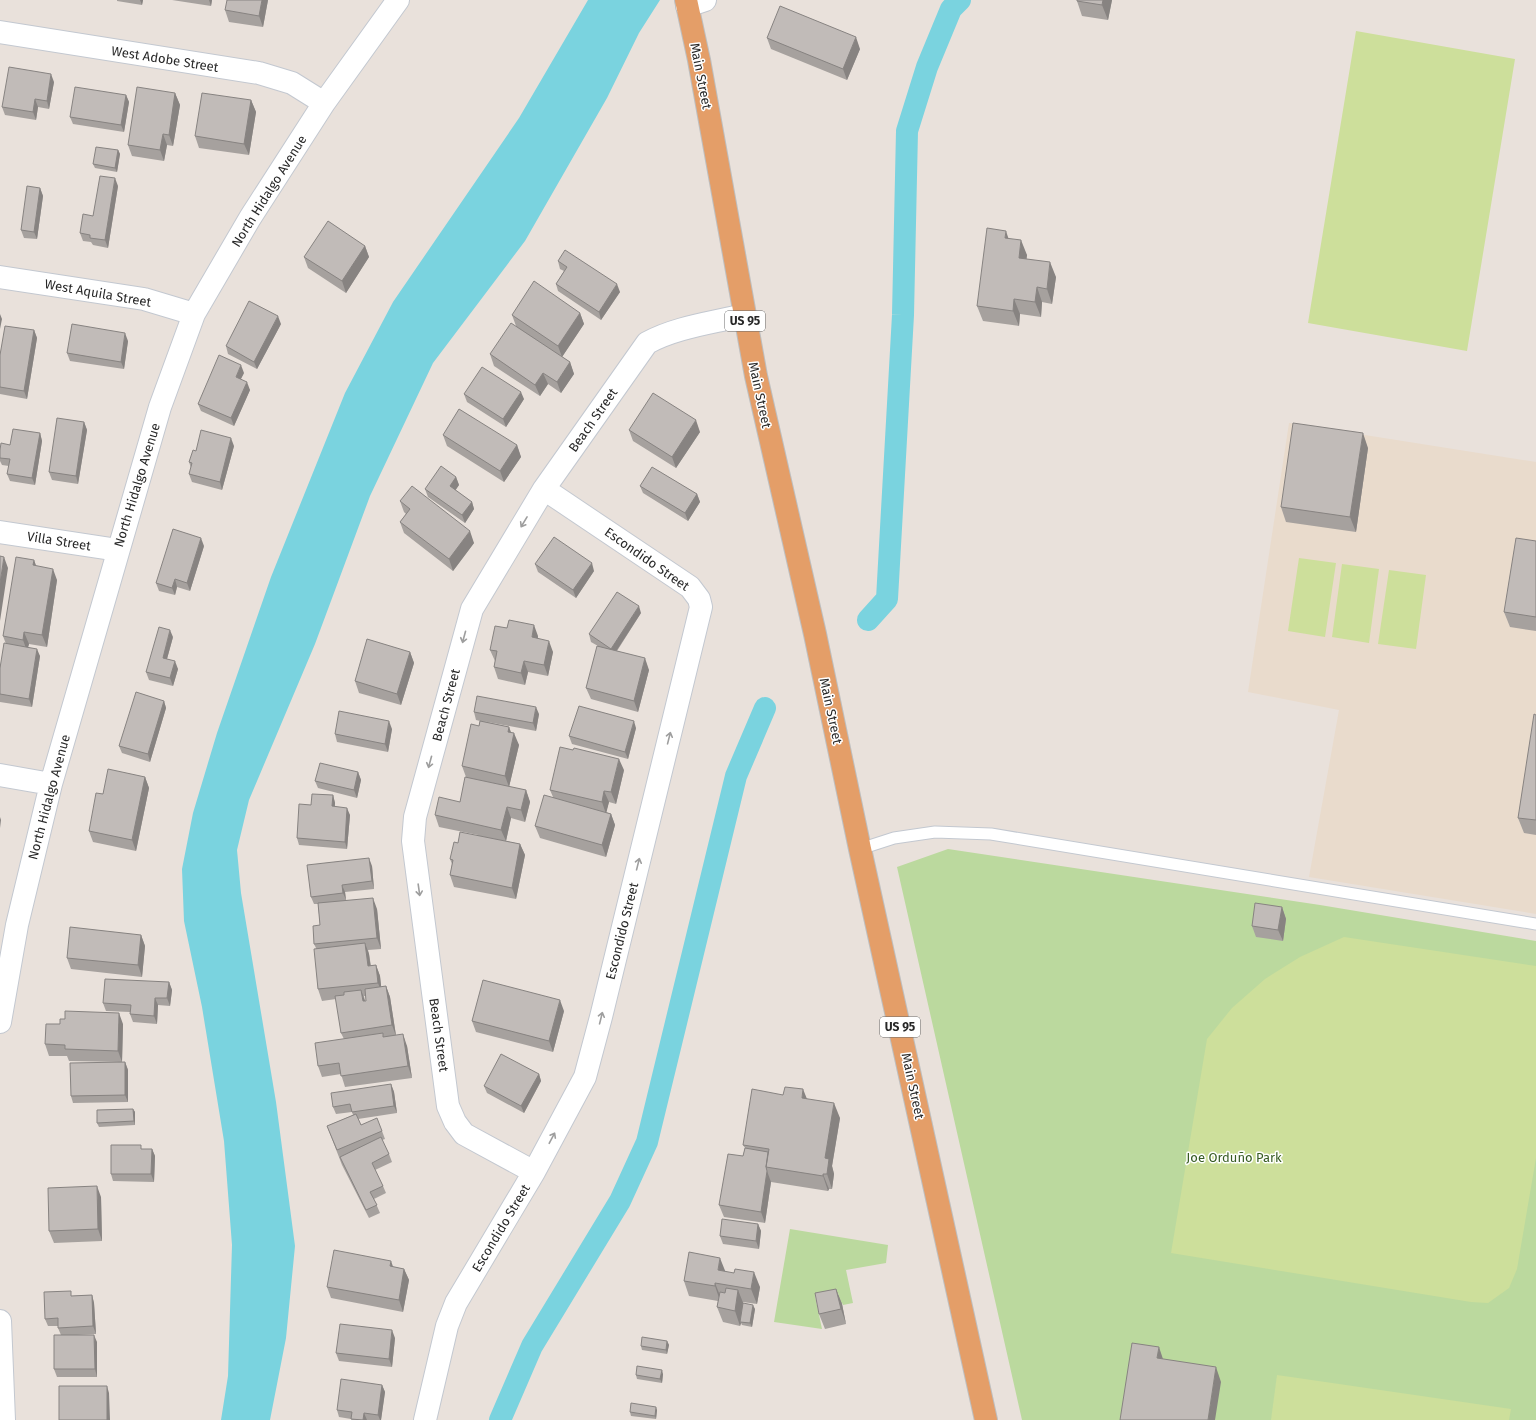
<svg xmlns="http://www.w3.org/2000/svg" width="1536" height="1420" viewBox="0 0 1536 1420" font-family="'Fira Sans',sans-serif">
	<rect width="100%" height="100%" fill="#e9e1db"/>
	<path fill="#e9dbcc" d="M1289 423 1536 462V914L1309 877 1339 710 1248 692Z"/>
	<path fill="#bbd99e" d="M948 849 1320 905 1536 941V1420H1022L897 867Z
		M790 1229 888 1245 886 1263 846 1270 853 1303 843 1305 842 1303H840L838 1293 815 1296 822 1329 774 1322Z"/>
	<path fill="#cddf9b" d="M1356 31 1515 59 1467 351 1308 323Z
		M1299 558 1336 563 1325 637 1288 631Z
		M1342 564 1379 569 1369 643 1332 637Z
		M1389 570 1426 575 1416 649 1378 644Z
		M1344 937 1536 966V1158L1517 1269 1509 1288 1488 1303 1471 1302 1171 1253 1207 1039 1232 1008 1265 979 1300 957Z
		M1277 1375 1511 1409 1509 1420H1271Z"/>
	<path fill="#7ad3df" d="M588 0H660L639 33 607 98 525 241 433 363 370 496 315 644 249 800 237 850 241 893 276 1102 295 1246 286 1338 270 1420H221L228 1376 232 1245 224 1141 202 1007 184 921 182 869 193 813 217 733 271 577 345 393 393 302 519 118Z"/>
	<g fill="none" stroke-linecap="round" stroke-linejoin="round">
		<path stroke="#7ad3df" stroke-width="22" d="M868 620 887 599 903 315 907 131 927 67 951 9 960 0
			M500 1420 532 1346 620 1201 647 1142 736 776 765 708"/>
		<defs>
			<path id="service" d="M860 849 894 838 935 832 991 834 1536 924"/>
			<path id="minor" d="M687 6 705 0
				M0 32 259 73 292 83 324 103
				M0 277 144 299 194 314
				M0 532 118 550
				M0 775 51 784
				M0 1022 17 925 51 784 160 407 194 314 250 218 324 103 398 0
				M534 1172 464 1134 455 1122 448 1106 413 841 415 817 472 609 544 489 647 343C676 327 712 323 744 315
				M0 1321 4 1420
				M425 1420 447 1326 456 1303 534 1172 585 1077 601 1017 701 607 699 599 690 587 544 489"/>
			<path id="trunk" d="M686 0 699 60 756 376 815 634 860 849 986 1420"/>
		</defs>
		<use href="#service" stroke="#c3c8d0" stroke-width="13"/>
		<use href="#minor" stroke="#c3c8d0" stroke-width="24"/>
		<use href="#trunk" stroke="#bebebe" stroke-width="24"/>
		<use href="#service" stroke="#fff" stroke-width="11"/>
		<use href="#minor" stroke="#fff" stroke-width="22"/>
		<use href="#trunk" stroke="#e49e68" stroke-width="22"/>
	</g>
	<path fill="#a6a19e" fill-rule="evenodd" d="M117 0H143L142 5 117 1Z
		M172 0H212L211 6Z
		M268 0 263 27 229 22 225 10Z
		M1112 0 1108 20 1082 16 1077 1Z
		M767 38 860 49 847 80 771 49Z
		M54 82 49 109 38 107 36 120 5 115 2 107Z
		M175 93 180 105 173 146 167 145 164 161 132 156 128 145Z
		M126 95 129 102 124 132 73 124 70 117Z
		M251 100 256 112 249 155 199 148 195 136Z
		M118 150 120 154 117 172 95 168 93 164Z
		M118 186 108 248 93 245 91 242 83 241 80 233 93 216Z
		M40 188 43 196 37 239 24 238 21 230Z
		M1008 238 1027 255 1026 259 1056 277 1052 304 1042 302 1041 317 1020 314 1019 326 983 321 977 306Z
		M365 246 369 257 346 293 308 268 304 257Z
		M558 261 620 292 601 320 558 291 556 284 564 271 560 269Z
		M580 313 584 324 562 357 570 362 574 374 561 393 548 384 540 396 494 366 490 354 516 326 512 315Z
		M281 324 257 369 228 354 226 346Z
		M34 330 37 338 27 399 0 394V355Z
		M128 341 124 369 70 361 67 353Z
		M244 373 241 379 250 390 234 426 201 411 198 404Z
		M464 394 524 399 506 427 467 402Z
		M84 422 87 430 78 484 52 480 49 472Z
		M629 430 700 432 676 468 633 441Z
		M40 433 42 441 35 485 10 481 7 474 9 466 2 465 0 461V450Z
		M443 435 517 445 521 457 504 482 447 446Z
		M234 446 222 490 192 482 189 474 191 468 189 462 196 451Z
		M1368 448 1356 532 1286 522 1281 507Z
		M456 477 459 485 455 490 472 502 474 509 465 523 428 497 425 489Z
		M640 486 697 494 700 502 688 521 643 493Z
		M400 501 474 543 453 571 404 533 400 522 406 514 404 512Z
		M1536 541V631L1510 627 1504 612Z
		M204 546 190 591 177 587 175 595 159 591 156 583Z
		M34 560 36 566 57 580 47 647 29 644 28 647 40 656 32 707 0 702V668L6 644 3 636Z
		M535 564 594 571 576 598 538 572Z
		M641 613 617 651 649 670 638 712 591 699 586 688 598 646 591 642 589 634Z
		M538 636V639L553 652 548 676 528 672 525 685 498 679 494 667 495 661 490 650Z
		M173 637 167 659 178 669 173 686 149 680 146 672Z
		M410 652 414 663 401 705 359 693 355 681Z
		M164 701 166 708 150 762 122 753 119 746Z
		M474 712 539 714 536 731 482 721 509 727 511 732 519 745 509 787 526 790 530 802 525 822 511 818 506 841 520 844 525 855 516 899 454 887 450 875 452 864 450 859 458 843 478 835 439 827 435 815 460 802 466 777 462 766 479 726 480 721 476 720Z
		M1536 715V835L1524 833 1518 818Z
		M636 728 628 759 572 744 569 736Z
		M392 729 388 752 337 742 335 734Z
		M624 770 616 804 609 802 606 812 611 814 615 825 606 857 540 838 535 826 553 797 550 790Z
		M358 772 361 780 357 798 318 788 315 781Z
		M145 777 149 788 136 851 93 842 89 831 103 794Z
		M333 795 335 803V807L350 815 347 849 299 845 297 838 311 805Z
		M372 866 374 889 345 892 346 900 377 909 381 949 368 950 369 954 371 966 376 965 380 976 381 987 386 986 390 997 396 1035 407 1046 412 1078 345 1087 341 1074 322 1077 318 1066 344 1039 341 1033 336 999 322 1001 318 989 316 948 314 944 320 925 318 904H314L311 897ZM364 996H366V1001H365Z
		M1282 907 1286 919 1283 941 1256 937 1252 926Z
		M141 935 145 946 142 977 71 969 67 958Z
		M169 982 172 990 170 1006 158 1005 157 1024 133 1022 130 1014V1012L106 1011 103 1003Z
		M564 1011 553 1052 476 1032 472 1021Z
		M60 1024H123L122 1062H125L128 1070V1102L73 1103 71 1096 119 1062 69 1061 67 1056H49L45 1044Z
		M539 1074 541 1081 524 1113 487 1093 484 1086Z
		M391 1084 394 1092 397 1113 358 1119 361 1125 382 1131 385 1139 382 1140 389 1154 392 1162 375 1170 383 1186 386 1193 374 1199 380 1213 369 1218 342 1165 327 1126 353 1115 352 1112 336 1114 333 1107Z
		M806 1098 840 1118 832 1166 834 1174 832 1189H829L828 1191 771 1182 765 1223 724 1217 719 1205 743 1156 745 1148 743 1145Z
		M133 1109 135 1112V1125L99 1127 97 1123Z
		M152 1149 155 1156 154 1182 113 1181 111 1174Z
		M101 1197 102 1241 54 1243 49 1231Z
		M758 1224 761 1231 759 1249 723 1244 720 1236Z
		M393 1267 404 1269 409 1280 403 1312 331 1298 327 1287Z
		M725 1271 760 1287 757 1304 743 1302V1303L755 1309 752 1327 742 1325 741 1323 740 1326 723 1322 717 1307 718 1301 689 1296 684 1281Z
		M836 1289 842 1304 846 1324 825 1329 819 1314Z
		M92 1295 94 1303 96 1334 77 1335 97 1342V1377H57L54 1369 61 1335 58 1328V1326H48L45 1319 72 1296Z
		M395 1338 392 1367 339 1361 336 1353Z
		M667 1341 669 1345 667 1354 642 1350 641 1346Z
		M663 1374 662 1383 637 1379 636 1375Z
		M382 1385 385 1392 381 1420H352L351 1419 339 1417 337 1410Z
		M657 1410 656 1419 631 1416 630 1412Z"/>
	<path fill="#878381" d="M140 0H143L142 5Z
		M209 0H212L211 6Z
		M262 0H268L263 27 259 16Z
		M1103 0H1112L1108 20 1102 5Z
		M856 37 860 49 847 80 843 69Z
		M51 74 54 82 49 109 47 101Z
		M175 93 180 105 173 146 169 135Z
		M126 95 129 102 124 132 121 125Z
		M35 99 38 107 36 120 33 112Z
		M251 100 256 112 249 155 244 144Z
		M163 134 167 145 164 161 160 150Z
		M118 150 120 154 117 172 115 168Z
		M115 178 118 186 108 248 105 240Z
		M40 188 43 196 37 239 34 232Z
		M1006 231 1011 246 1005 238Z
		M1021 240 1027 255 1025 273 1019 258Z
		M365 246 369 257 346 293 342 281Z
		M1050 262 1056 277 1052 304 1047 289Z
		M617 284 620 292 601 320 599 312Z
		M1037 287 1042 302 1041 317 1035 302Z
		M1014 299 1020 314 1019 326 1013 311Z
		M580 313 584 324 562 357 558 346Z
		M0 314 2 319 0 329Z
		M278 316 281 324 257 369 254 362Z
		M34 330 37 338 27 399 24 391Z
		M125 333 128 341 124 369 121 362Z
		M570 362 574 374 561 393 557 382Z
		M241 365 244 373 238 384 236 377Z
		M543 373 548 384 540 396 535 385Z
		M247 382 250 390 234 426 231 418Z
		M521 392 524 399 506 427 503 419Z
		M696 420 700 432 676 468 672 457Z
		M84 422 87 430 78 484 76 476Z
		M40 433 42 441 35 485 32 478Z
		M1363 433 1368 448 1356 532 1350 517Z
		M231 438 234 446 222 490 220 482Z
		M517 445 521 457 504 482 500 471Z
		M456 477 459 485 453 494 450 486Z
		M697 494 700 502 688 521 685 513Z
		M472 502 474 509 465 523 462 515Z
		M470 531 474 543 453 571 449 559Z
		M201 538 204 546 190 591 187 583Z
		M4 557 8 568 0 621V583Z
		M34 560 38 571 33 565Z
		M592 563 594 571 576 598 573 590Z
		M53 569 57 580 47 647 42 635Z
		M175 579 177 587 175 595 172 588Z
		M639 606 641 613 613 656 611 649Z
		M534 625 538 636 536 649 532 637Z
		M170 630 173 637 165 666 163 658Z
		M24 632 29 644 27 651 23 640Z
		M549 641 553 652 548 676 544 665Z
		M37 649 40 656 32 707 29 699Z
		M410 652 414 663 401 705 397 694Z
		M645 658 649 670 638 712 634 701Z
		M175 661 178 669 173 686 170 678Z
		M524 661 528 672 525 685 521 673Z
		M164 701 166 708 150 762 148 754Z
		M536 707 539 714 536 731 533 723Z
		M389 721 392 729 388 752 385 744Z
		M634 721 636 728 628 759 625 752Z
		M509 727 513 739 508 732Z
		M514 733 519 745 509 787 505 776Z
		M619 759 624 770 616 804 611 792Z
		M358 772 361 780 357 798 354 790Z
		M145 777 149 788 136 851 132 840Z
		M526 790 530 802 525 822 521 810Z
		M604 791 609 802 606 814 602 802Z
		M333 795 335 803 334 814 332 806Z
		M507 807 511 818 506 841 501 830Z
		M347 808 350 815 347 849 345 842Z
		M611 814 615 825 606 857 602 845Z
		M0 817 1 820 0 828Z
		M520 844 525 855 516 899 512 888Z
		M369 858 372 866 374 889 372 881Z
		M342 885 345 892 346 900 343 893Z
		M373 898 377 909 381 949 377 938Z
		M1282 907 1286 919 1283 941 1278 930Z
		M141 935 145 946 142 977 138 965Z
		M365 943 369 954 372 978 368 966Z
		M376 965 380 976 382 994 378 983Z
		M169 982 172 990 170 1006 167 998Z
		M386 986 390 997 396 1036 392 1025Z
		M361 990 365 1001H363Z
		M155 998 158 1005 157 1024 154 1016Z
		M560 1000 564 1011 553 1052 549 1041Z
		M119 1013 123 1024 122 1062 118 1051Z
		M403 1034 407 1046 412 1078 408 1066Z
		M125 1062 128 1070V1102L125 1095Z
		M539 1074 541 1081 524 1113 521 1106Z
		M391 1084 394 1092 397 1113 394 1106Z
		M803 1089 809 1104 802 1098Z
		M834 1103 840 1118 832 1166 834 1174 832 1189 827 1174 825 1158Z
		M133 1109 135 1112V1125L134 1121Z
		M152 1149 155 1156 154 1182 151 1174Z
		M767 1171 771 1182 765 1223 761 1212Z
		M823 1174 829 1189 828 1191 823 1176Z
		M97 1186 101 1197 102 1241 98 1229Z
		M758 1224 761 1231 759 1249 756 1241Z
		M720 1258 726 1273 723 1285 718 1270Z
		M391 1261 395 1272 390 1266Z
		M404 1269 409 1280 403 1312 399 1300Z
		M754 1272 760 1287 757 1304 751 1289Z
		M715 1283 721 1298 720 1301 715 1286Z
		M836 1289 842 1304 846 1324 841 1309Z
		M738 1290 744 1305 740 1322 741 1323 740 1326 735 1311Z
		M92 1295 94 1303 96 1334 93 1326Z
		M753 1305 755 1309 752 1327 750 1323Z
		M392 1330 395 1338 392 1367 389 1359Z
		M94 1335 97 1342V1377L95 1369Z
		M667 1341 669 1345 667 1354 666 1350Z
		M1159 1347 1164 1362 1157 1358Z
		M1216 1367 1221 1382 1215 1420H1208Z
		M662 1370 663 1374 662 1383 660 1379Z
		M382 1385 385 1392 381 1420H380L378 1415Z
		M107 1386 109 1393 110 1420H107Z
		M656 1407 657 1410 656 1419 655 1416Z
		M364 1413 367 1420H363Z"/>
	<path fill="#c1bbb8" stroke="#878381" d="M227 0H262L259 16 225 10Z
		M1077 0H1103L1102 5 1077 1Z
		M780 6 856 37 843 69 767 38Z
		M9 67 51 74 47 101 35 99 33 112 2 107Z
		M75 87 126 95 121 125 70 117Z
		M137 87 175 93 169 135 163 134 160 150 128 145Z
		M202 93 251 100 244 144 195 136Z
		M96 147 118 150 115 168 93 164Z
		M100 176 115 178 105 240 90 238V235L80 233 83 214 93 216Z
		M27 186 40 188 34 232 21 230Z
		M328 221 365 246 342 281 304 257Z
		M987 228 1006 231 1005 238 1021 240 1019 258 1050 262 1047 289 1037 287 1035 302 1014 299 1013 311 977 306Z
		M565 250 617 284 599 312 556 284 567 267 558 261Z
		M534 281 580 313 558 346 512 315Z
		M249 301 278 316 254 362 226 346Z
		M511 323 570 362 557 382 543 373 535 385 490 354Z
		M72 324 125 333 121 362 67 353Z
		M5 326 34 330 24 391 0 387V355Z
		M219 355 241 365 236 377 247 382 231 418 198 404Z
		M482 367 521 392 503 419 464 394Z
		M653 393 696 420 672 457 629 430Z
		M459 409 517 445 500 471 443 435Z
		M57 418 84 422 76 476 49 472Z
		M1293 423 1363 433 1350 517 1281 507Z
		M13 429 40 433 32 478 7 474 10 459 0 458V450L1 443 10 445Z
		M201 430 231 438 220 482 189 474 192 463 189 462 193 450 196 451Z
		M441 466 456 477 450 486 472 502 462 515 425 489Z
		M652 467 697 494 685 513 640 486Z
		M412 486 470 531 449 559 400 522 410 509 400 501Z
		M173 529 201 538 187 583 175 579 172 588 156 583Z
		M554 537 592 563 573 590 535 564Z
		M1516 538 1536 541V617L1504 612Z
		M0 556 4 557 0 583Z
		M16 557 34 560 33 565 53 569 42 635 24 632 23 640 3 636Z
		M617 592 639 606 611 649 589 634Z
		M509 620 534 625 532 637 549 641 544 665 524 661 521 673 494 667 497 651 490 650 495 626 507 628Z
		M159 627 170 630 163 658 175 661 170 678 146 672Z
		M367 639 410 652 397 694 355 681Z
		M4 643 37 649 29 699 0 694V668Z
		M597 646 645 658 634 701 586 688Z
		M136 692 164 701 148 754 119 746Z
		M477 696 536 707 533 723 474 712Z
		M579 706 634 721 625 752 569 736Z
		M339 711 389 721 385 744 335 734Z
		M1534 714 1536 715V820L1518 818Z
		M480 721 509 727 508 732 514 733 505 776 462 766 471 724 479 726Z
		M560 747 573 750 574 748 619 759 611 792 604 791 602 802 550 790Z
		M320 763 358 772 354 790 315 781Z
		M108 769 145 777 132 840 89 831 96 793 103 794Z
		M465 777 526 790 521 810 507 807 501 830 435 815 439 797 460 802Z
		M312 794 333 795 332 806 347 808 345 842 297 838 299 804 311 805Z
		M544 795 611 814 602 845 535 826Z
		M460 832 520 844 512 888 450 875 453 860 450 859 454 842 458 843Z
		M369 858 372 881 342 885 343 893 311 897 307 865Z
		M373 898 377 938 314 944 313 926 320 925 318 903Z
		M1255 903 1282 907 1278 930 1252 926Z
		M70 927 141 935 138 965 67 958Z
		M365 943 368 966 376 965 378 983 318 989 314 949Z
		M105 979 169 982 167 998H155L154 1016 130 1014 131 1005 103 1003Z
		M483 980 560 1000 549 1041 472 1021Z
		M386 986 392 1025 341 1033 335 996 344 995V992L361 990 363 1001H366L365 989Z
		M65 1011 119 1013 118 1051 65 1049V1045L45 1044 46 1024H60V1019H65Z
		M383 1033V1037L403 1034 408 1066 341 1076 339 1063 318 1066 315 1043Z
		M501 1054 539 1074 521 1106 484 1086Z
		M125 1062V1095L71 1096 70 1063Z
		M391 1084 394 1106 352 1112 350 1104 333 1107 331 1093Z
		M785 1087 803 1089 802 1098 834 1103 825 1158 829 1159 827 1174H823V1176L766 1167 769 1149 743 1145 752 1089 783 1095Z
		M133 1109 134 1121 97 1123V1110Z
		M356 1114 361 1125 377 1118 382 1131 337 1150 327 1126Z
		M381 1137 389 1154 372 1163 383 1186 370 1192 377 1205 366 1210 340 1157Z
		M111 1145H141V1149H152L151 1174H111Z
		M745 1148 768 1152 766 1167 767 1171 761 1212 719 1205 728 1154 743 1156Z
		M97 1186 98 1229 49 1231 48 1188Z
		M722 1219 758 1224 756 1241 720 1236Z
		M334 1250 391 1261 390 1266 404 1269 399 1300 327 1287Z
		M689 1252 720 1258 718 1270 734 1273 735 1269 754 1272 751 1289 715 1283V1286L684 1281Z
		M726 1288 738 1290 735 1311 717 1307 720 1292 725 1293Z
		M836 1289 841 1309 819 1314 815 1293Z
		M71 1291V1296L92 1295 93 1326 58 1328V1318L45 1319 44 1292Z
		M743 1303 753 1305 750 1323 740 1322Z
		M340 1324 392 1330 389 1359 336 1353Z
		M54 1335H94L95 1369H54Z
		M642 1337 667 1341 666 1350 641 1346Z
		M1132 1343 1159 1347 1157 1358 1216 1367 1208 1420H1120Z
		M637 1366 662 1370 660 1379 636 1375Z
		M341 1379 382 1385 378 1415 364 1413 363 1420 351 1419 352 1412 337 1410Z
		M59 1386H107V1420H59Z
		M631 1403 656 1407 655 1416 630 1412Z"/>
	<defs><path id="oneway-shaft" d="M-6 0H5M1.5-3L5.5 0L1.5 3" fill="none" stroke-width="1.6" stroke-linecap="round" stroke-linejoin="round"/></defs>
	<g stroke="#9e9e9e">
		<use href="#oneway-shaft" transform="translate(524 522) rotate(121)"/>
		<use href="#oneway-shaft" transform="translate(464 637) rotate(105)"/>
		<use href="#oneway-shaft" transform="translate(669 738) rotate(-76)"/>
		<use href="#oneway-shaft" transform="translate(430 762) rotate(105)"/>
		<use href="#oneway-shaft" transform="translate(638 864) rotate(-76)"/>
		<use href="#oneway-shaft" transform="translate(419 890) rotate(82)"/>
		<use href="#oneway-shaft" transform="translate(601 1018) rotate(-76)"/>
		<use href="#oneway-shaft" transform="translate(552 1138) rotate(-62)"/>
	</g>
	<g text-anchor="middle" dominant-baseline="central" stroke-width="3" stroke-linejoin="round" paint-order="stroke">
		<g fill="#fff" stroke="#686868" stroke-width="1">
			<rect x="725" y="311" width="40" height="20" rx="3"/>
			<rect x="880" y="1017" width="40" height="20" rx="3"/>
		</g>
		<g font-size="12" font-weight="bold" fill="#282828">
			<text x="745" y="321">US 95</text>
			<text x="900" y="1027">US 95</text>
		</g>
		<g font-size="13" fill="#282828" stroke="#fff">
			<text transform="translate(165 59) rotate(9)">West Adobe Street</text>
			<text transform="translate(701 76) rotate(79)">Main Street</text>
			<text transform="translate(269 191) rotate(-58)">North Hidalgo Avenue</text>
			<text transform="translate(98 293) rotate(10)">West Aquila Street</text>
			<text transform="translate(760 395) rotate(78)">Main Street</text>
			<text transform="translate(593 420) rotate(-55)">Beach Street</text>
			<text transform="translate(137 485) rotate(-73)">North Hidalgo Avenue</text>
			<text transform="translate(59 541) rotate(9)">Villa Street</text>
			<text transform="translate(647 559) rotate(35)">Escondido Street</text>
			<text transform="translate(446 705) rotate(-75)">Beach Street</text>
			<text transform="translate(831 711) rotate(78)">Main Street</text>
			<text transform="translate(49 797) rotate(-75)">North Hidalgo Avenue</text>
			<text transform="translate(622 931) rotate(-76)">Escondido Street</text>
			<text transform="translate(439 1035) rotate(82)">Beach Street</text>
			<text transform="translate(913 1086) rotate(78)">Main Street</text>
			<text transform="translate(501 1228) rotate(-59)">Escondido Street</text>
		</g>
		<g font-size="13" fill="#365b22" stroke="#fff">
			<text x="1234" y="1157">Joe Orduño Park</text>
		</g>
	</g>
</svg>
